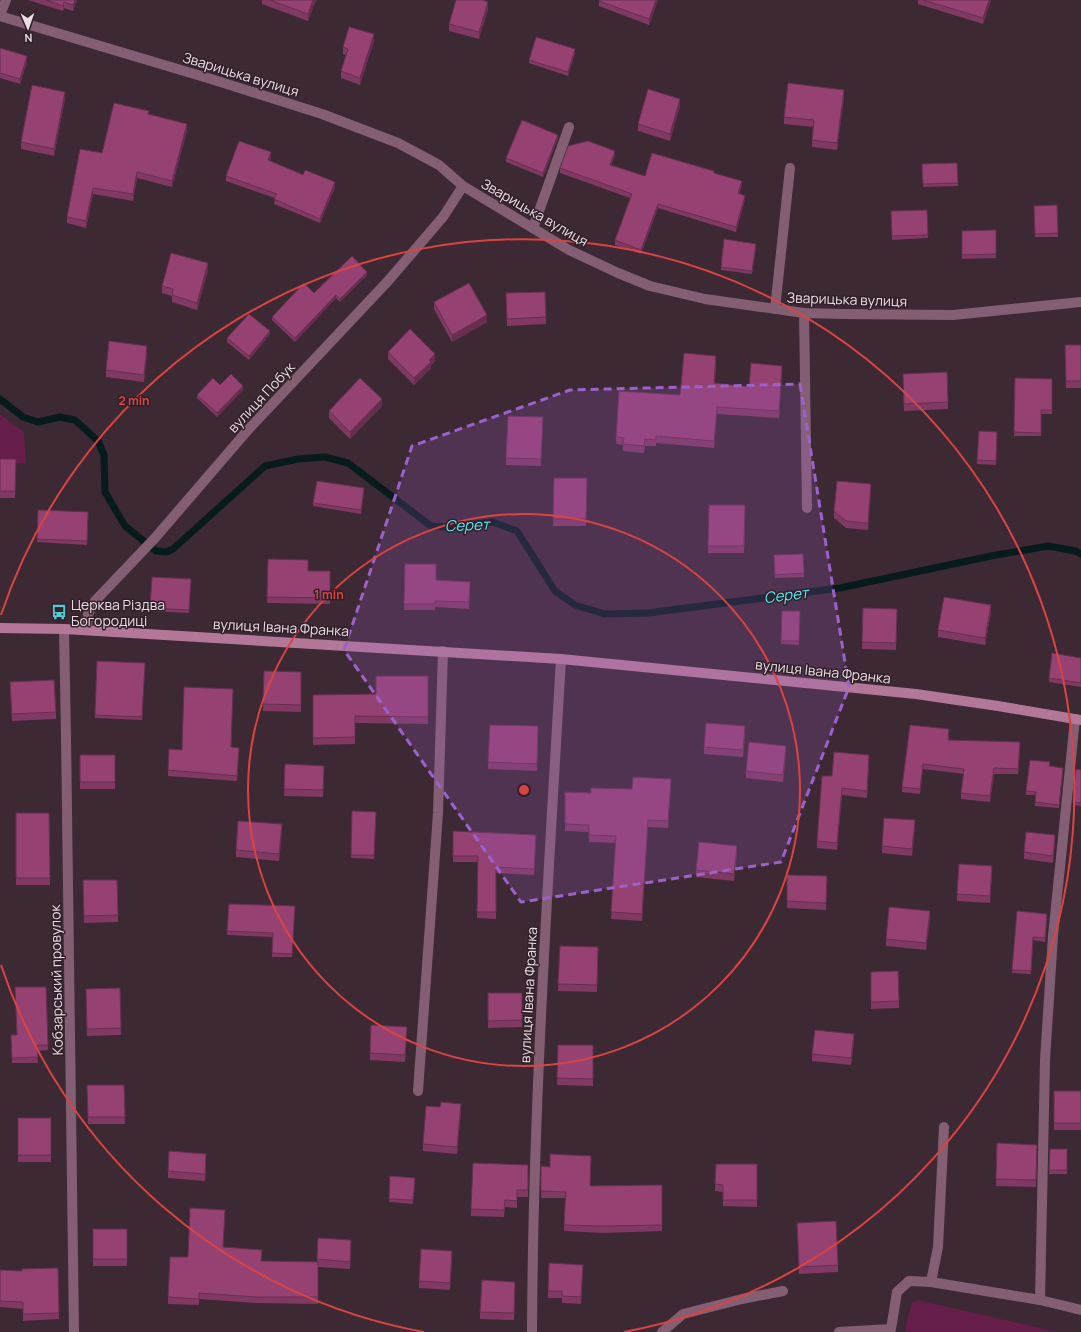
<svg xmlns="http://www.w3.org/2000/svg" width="1081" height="1332" viewBox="0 0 1081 1332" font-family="Manrope,sans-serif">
	<rect width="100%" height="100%" fill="#3c2933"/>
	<path fill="#651d49" d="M0 414 24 432 26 463H0Z
		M918 1300 1057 1332H906V1325L912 1303Z"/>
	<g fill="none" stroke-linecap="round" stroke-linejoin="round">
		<path stroke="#081b1c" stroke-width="7" d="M0 399 23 417 38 422 60 417 75 420 98 441 104 455 105 492 125 526 156 551 166 552 173 549 265 466 298 459 325 457 348 463 431 526 443 527 493 522 517 531 555 591 575 605 605 614 648 613 840 588 991 556 1048 546 1076 551 1081 554"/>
		<path stroke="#845e72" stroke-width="10" d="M0 15 6 0
			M533 228 569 127
			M775 309 790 168
			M804 313 807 508
			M418 1091 438 813 443 651
			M931 1282 938 1247 944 1127
			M1040 1300 1045 1060 1053 936 1075 719
			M532 1332C533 1107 548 883 561 659
			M662 1332 683 1314 742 1299 783 1291"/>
		<path stroke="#845e72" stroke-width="10" d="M0 16 211 79 322 114 398 143 439 165 463 186 569 250 618 273 650 286 705 299 804 313 842 314 953 315 1081 302
			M64 629 66 736 74 1332
			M87 630 88 614 95 601 155 538 247 431 388 281 443 217 463 186
			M839 1332 891 1329 897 1292 909 1281 931 1282 1040 1300 1081 1310"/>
		<path stroke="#b37897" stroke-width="10" d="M0 628 64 629 561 659 916 694 998 706 1081 720"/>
	</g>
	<path fill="#803962" d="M28 0H77L73 11 64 8 63 11Z
		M262 0H316L308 21 262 4Z
		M658 0 649 25 599 6V1Z
		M918 0H991L983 24 918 4Z
		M488 9 479 39 449 31V24Z
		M374 41 360 85 341 78V71L346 55 343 54V47Z
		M0 48 27 62 20 84 0 78Z
		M575 53 568 76 529 63V60Z
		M844 97 837 150 812 147V140L814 127 784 124V117Z
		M65 99 54 156 21 149V142Z
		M680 106 670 141 638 131V124Z
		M149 114 187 131 172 187 137 178 133 201 93 194 86 228 67 223V217L102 153Z
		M558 138 543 177 506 162V158Z
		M615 155 611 165 645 176 714 173 742 186 739 194 745 200 736 232 658 208 641 254 615 245V240L630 198 560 173V168Z
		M271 157 270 161 335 187 320 223 274 204 275 198 226 181V176Z
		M957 163 958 186 923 187 922 164Z
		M1057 205 1058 237H1035L1034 206Z
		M927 210 928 238 892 240 891 211Z
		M996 230V258L962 259V231Z
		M756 247 752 274 721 270V267Z
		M208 270 197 310 172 302V296L162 293V286Z
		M367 275 340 302 336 298 295 342 272 320V317L314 293Z
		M545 292 546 324 507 326 506 293Z
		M434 302 487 322 452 342 434 309Z
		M270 334 249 360 227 342V338Z
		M1081 345V388H1066L1065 352Z
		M388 352 435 361 431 365V368L414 385 388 359Z
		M147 353 144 382 106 377V370Z
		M716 363 715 383 749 387 782 373 779 418 717 414 714 448 656 443V446H645L644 453 623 451V445L616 444V437L680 395Z
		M903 374 948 402V409L904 411Z
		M1015 378 1052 379V414H1041V436H1014Z
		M220 385 243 390 217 417 197 398V395Z
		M382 406 350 439 329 418V411Z
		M543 417 541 466 506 465V458Z
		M979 431 997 432 996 465 977 464Z
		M0 459H16L15 498H0Z
		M554 478H587L586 526H553Z
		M871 491 868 530 846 528 834 518V511Z
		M364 492 361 514 313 506V503Z
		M709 505H745L744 553H708Z
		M38 510 88 512 87 545 37 542Z
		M803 554 804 577 775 578 774 555Z
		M268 559 308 571H330V604L267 603Z
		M405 564 436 580 470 582 469 609 435 607V610H404Z
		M152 577 191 579 189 613 150 611Z
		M863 608 897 609 896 650 862 649Z
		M782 611H800L799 645 781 644Z
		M991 612 985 645 938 637V630Z
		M1081 658V687L1049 682V678Z
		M97 661 145 663 142 720 95 718Z
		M264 671 301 672V712L263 711Z
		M428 676V724L355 723V744L313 745V695L376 694Z
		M10 689 56 712V719L12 721Z
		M490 725 538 726 537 771 488 769Z
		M745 733 743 757 704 754V747Z
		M949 735V740L1020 748 1018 774H994L990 802 961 799V793L964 774 923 769 920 794 902 792V787Z
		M231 747 239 753 237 781 168 776V770L182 750Z
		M786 753 783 782 746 778V771Z
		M80 755H115V789H80Z
		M869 762 867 798 842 795 837 850 817 848V841L832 776Z
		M285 764 324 766 323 797 284 796Z
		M1049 766 1063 771 1059 808 1035 806V795H1026V791Z
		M1081 770V806L1073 805V802Z
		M671 786 668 828 648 827 642 921 611 919 616 843 589 842V832L565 831V792L591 793Z
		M352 811 376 812 374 859 351 858Z
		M16 813H49L50 885H16Z
		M915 827 912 856 882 853V846Z
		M282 831 279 861 236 857V850Z
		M453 831 536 841 534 875 496 873V919L477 918 478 862H453Z
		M1055 842 1053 863 1024 859V852Z
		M737 853 734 881 696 877V870Z
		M992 873 990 903 957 901V894Z
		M787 875 827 876 826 910 787 908Z
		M83 880 118 915V922L84 923Z
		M229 904 295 906 292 957H272L273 937 227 935Z
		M1017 911 1047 917 1045 942 1033 940 1031 974 1012 973Z
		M930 918 926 950 886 946V939Z
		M560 946 598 947 597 992 558 991Z
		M898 971 899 1008 871 1009V972Z
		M46 987 48 1050 37 1051 38 1063H12L11 1035H17Z
		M120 988 121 1035 87 1036 86 989Z
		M488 993H522V1027L488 1028Z
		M407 1034 405 1062 370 1060V1053Z
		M854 1041 851 1065 812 1061V1054Z
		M558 1045H593V1086L557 1085Z
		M87 1085H124L125 1124H88Z
		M1054 1091H1081V1130H1054Z
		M461 1111 457 1154 423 1151V1144Z
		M18 1118H51V1162H18Z
		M997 1143 1037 1145 1036 1187 996 1186Z
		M1050 1149H1067V1174H1049Z
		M206 1161 205 1181 168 1178V1171Z
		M716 1164H757V1207L723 1206V1192L715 1191Z
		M528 1165V1197H517V1208L505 1207 504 1217 471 1216V1209Z
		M541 1166 550 1167 591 1186 662 1185V1231L602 1233 564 1231 565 1198H541Z
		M390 1176 415 1178 413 1204 389 1202Z
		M225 1217 223 1247 261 1261 317 1262 318 1238 351 1247 350 1269 318 1267V1304L256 1303 199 1299V1305L168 1304V1297L188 1257Z
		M797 1223 838 1265V1272L799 1274Z
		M93 1229H127V1266H93Z
		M452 1258 450 1290 419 1288V1281Z
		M58 1268 59 1319 23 1321V1309L0 1307V1270L22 1271Z
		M583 1272 581 1304 562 1303V1298H548V1291Z
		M515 1289 514 1320 480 1319V1312Z"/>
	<path fill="#682e50" d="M75 0H77L73 11V5Z
		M313 0H316L308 21V14Z
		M656 0H658L649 25V19Z
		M989 0H991L983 24V18Z
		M64 2V8L63 11V6Z
		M488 2V9L479 39V32Z
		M374 34V41L360 85V78Z
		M575 49V53L568 76V72Z
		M27 56V62L20 84V79Z
		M844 90V97L837 150V143Z
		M65 92V99L54 156V149Z
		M680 99V106L670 141V134Z
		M187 124V131L172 187V181Z
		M558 135V138L543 177V173Z
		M615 151V155L610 169V165Z
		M271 152V157L268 165V160Z
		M137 172V178L133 201V194Z
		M742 181V186L738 198V193Z
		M335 182V187L320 223V219Z
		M93 188V194L86 228V221Z
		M745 196V200L736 232V227Z
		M658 204V208L641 254V250Z
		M208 263V270L197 310V303Z
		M367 272V275L340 302V299Z
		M336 295V298L295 342V338Z
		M487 315V322L452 342V335Z
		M270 331V334L249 360V356Z
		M147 346V353L144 382V375Z
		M435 354V361L431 365V368L414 385V378L429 360Z
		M716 356V363L714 390V383Z
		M782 366V373L779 418V411Z
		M243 386V390L217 417V413Z
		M382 399V406L350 439V432Z
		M717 407V414L714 448V441Z
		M871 484V491L868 530V523Z
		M364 488V492L361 514V510Z
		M991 605V612L985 645V638Z
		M745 726V733L743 757V750Z
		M1020 742V748L1018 774V769Z
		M786 746V753L783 782V775Z
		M239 748V753L237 781V776Z
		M869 755V762L867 798V791Z
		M923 764V769L920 794V789Z
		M994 768V774L990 802V796Z
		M1063 768V771L1059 808V805Z
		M671 779V786L668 828V821Z
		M842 788V795L837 850V843Z
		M648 820V827L642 921V914Z
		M915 820V827L912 856V849Z
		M282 824V831L279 861V854Z
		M1055 835V842L1053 863V856Z
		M737 846V853L734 881V874Z
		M992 866V873L990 903V896Z
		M930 911V918L926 950V943Z
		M854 1034V1041L851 1065V1058Z
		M461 1104V1111L457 1154V1147Z
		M206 1154V1161L205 1181V1174Z"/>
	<path fill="#954272" stroke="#682e50" d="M46 0H75L73 5 64 2 63 6Z
		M270 0H313L308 14Z
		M456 0H482L488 2 479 32 449 24Z
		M599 0H656L649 19 599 1Z
		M923 0H989L983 18Z
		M349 27 374 34 360 78 341 71 348 49 343 47Z
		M536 37 575 49 568 72 529 60Z
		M0 48 27 56 20 79 0 73Z
		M788 83 844 90 837 143 812 140 814 120 784 117Z
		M32 85 65 92 54 149 21 142Z
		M648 89 680 99 670 134 638 124Z
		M114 103 149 111 148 114 187 124 172 181 137 172 133 194 93 188 86 221 67 217 80 149 102 153Z
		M522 120 558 135 543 173 506 158Z
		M239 141 271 152 268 160 303 175 305 170 335 182 320 219 274 199 277 194 226 176Z
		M588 141 615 151 610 165 645 176 652 153 714 171V173L742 181 738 193 745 196 736 227 658 204 641 250 615 240 632 194 560 168 568 146Z
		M957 163 958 183 923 184 922 164Z
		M1057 205 1058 233 1035 234 1034 206Z
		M927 210 928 235 892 236 891 211Z
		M996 230V254L962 255V231Z
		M724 239 756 244 752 271 721 267Z
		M171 253 208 263 197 303 172 295 173 289 162 286Z
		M352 256 367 272 340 299 336 295 295 338 272 317 304 283 314 293Z
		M469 283 487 315 452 335 434 302Z
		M545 292 546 317 507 319 506 293Z
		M249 314 270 331 249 356 227 338Z
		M410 329 435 354 429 360 431 362 414 378 388 352Z
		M109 341 147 346 144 375 106 370Z
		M1065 345H1081V381H1066Z
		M684 353 716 356 714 383 749 387 751 363 782 366 779 411 717 407 714 441 656 436V440L645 439 644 446 623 444 624 438 616 437 619 391 680 395Z
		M947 372 948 402 904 404 903 374Z
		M231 374 243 386 217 413 197 395 213 378 220 385Z
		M360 378 382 399 350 432 329 411Z
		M1015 378 1052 379V410H1041V433L1014 432Z
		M508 416 543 417 541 459 506 458Z
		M979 431 997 432 996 461 977 460Z
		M0 459H16L15 491H0Z
		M554 478H587L586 519H553Z
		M317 481 364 488 361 510 313 503Z
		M837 481 871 484 868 523 846 521 834 511Z
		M709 505H745L744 546H708Z
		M38 510 88 512 87 541 37 539Z
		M803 554 804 573 775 575 774 555Z
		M268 559 308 560V571H330V598L267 597Z
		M405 564H436V580L470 582 469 602 435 601V604H404Z
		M152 577 191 579 189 610 150 608Z
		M944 597 991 605 985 638 938 630Z
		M863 608 897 609 896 643 862 642Z
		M782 611H800L799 641H781Z
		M1052 653 1081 658V683L1049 678Z
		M97 661 145 663 142 717 95 715Z
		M264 671 301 672V705L263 704Z
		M376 676H428V717L355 716V737L313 738V695L376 694Z
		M54 680 56 712 12 714 10 682Z
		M184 687 233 689 231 747 239 748 237 776 168 770 169 749 182 750Z
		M706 723 745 726 743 750 704 747Z
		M490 725 538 726 537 764 488 762Z
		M910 725 949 729 948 740 1020 742 1018 769 994 768 990 796 961 793 964 769 923 764 920 789 902 787Z
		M749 742 786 746 783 775 746 771Z
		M834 752 869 755 867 791 842 788 837 843 817 841 822 776H832Z
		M80 755H115V782H80Z
		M1030 760 1050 762 1049 766 1063 768 1059 805 1035 802 1036 792 1026 791Z
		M285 764 324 766 323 790 284 789Z
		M1076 769 1081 770V803L1073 802Z
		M633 777 671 779 668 821 648 820 642 914 611 912 616 836 589 835V825L565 824V792L591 793V788L632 789Z
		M352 811 376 812 374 855H351Z
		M16 813H49L50 878H16Z
		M884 818 915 820 912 849 882 846Z
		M238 821 282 824 279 854 236 850Z
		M453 831 536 835 534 869 496 867V912H477L478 856H453Z
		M1026 832 1055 835 1053 856 1024 852Z
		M699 842 737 846 734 874 696 870Z
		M959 864 992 866 990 896 957 894Z
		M787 875 827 876 826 903 787 901Z
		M83 880H117L118 915 84 916Z
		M229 904 295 906 292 954 272 953 273 933 227 931Z
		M889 907 930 911 926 943 886 939Z
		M1017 911 1047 914 1045 938 1033 937 1031 971 1012 970Z
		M560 946 598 947 597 985 558 984Z
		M898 971 899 1001 871 1002V972Z
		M15 987H46L48 1045H37L38 1057 12 1058 11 1035H17Z
		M120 988 121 1028 87 1029 86 989Z
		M488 993H522V1020L488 1021Z
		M371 1025 407 1027 405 1055 370 1053Z
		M815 1030 854 1034 851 1058 812 1054Z
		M558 1045H593V1079L557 1078Z
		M87 1085H124L125 1117H88Z
		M1054 1091H1081V1123H1054Z
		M441 1102 461 1104 457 1147 423 1144 426 1106 440 1107Z
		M18 1118H51V1155H18Z
		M997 1143 1037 1145 1036 1180 996 1179Z
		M1050 1149H1067V1170H1049Z
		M169 1151 206 1154 205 1174 168 1171Z
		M550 1154 591 1156 590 1186 662 1185V1225L602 1226 564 1225 566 1192 541 1191V1166L550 1167Z
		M473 1163 528 1165V1190H517V1201L505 1200 504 1210 471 1209Z
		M716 1164H757V1200H723V1185L715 1184Z
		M390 1176 415 1178 413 1200 389 1199Z
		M190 1208 225 1210 223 1247 262 1250 261 1261 318 1262V1297H256L199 1293V1299L168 1297 170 1257H188Z
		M836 1221 838 1265 799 1267 797 1223Z
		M93 1229H127V1259H93Z
		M318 1238 351 1240 350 1262 317 1259Z
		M421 1249 452 1251 450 1283 419 1281Z
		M549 1263 583 1265 581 1297 562 1296V1291H548Z
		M58 1268 59 1313 23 1314V1302L0 1301V1270L22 1271V1269Z
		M482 1280 515 1282 514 1313 480 1312Z"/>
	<path fill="#9c61ca" fill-opacity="0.2" stroke="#9c61ca" stroke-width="3" stroke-dasharray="8 5" stroke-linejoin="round" d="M800 384 849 687 781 862 521 902 344 650 412 446 570 390Z"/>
	<g fill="none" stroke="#d94344" stroke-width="2">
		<circle cx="524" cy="790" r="276"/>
		<path d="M424 1332A551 551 0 0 1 1 965M1 615A551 551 0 1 1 624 1332"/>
	</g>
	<defs>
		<symbol id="bus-bare" viewBox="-9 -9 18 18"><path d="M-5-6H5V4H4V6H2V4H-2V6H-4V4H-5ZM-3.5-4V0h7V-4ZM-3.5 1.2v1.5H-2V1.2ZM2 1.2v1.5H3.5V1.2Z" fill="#51ccd4" stroke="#311f29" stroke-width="2.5" paint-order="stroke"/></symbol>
	</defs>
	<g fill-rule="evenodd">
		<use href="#bus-bare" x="48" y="601" width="22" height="22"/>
	</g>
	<g text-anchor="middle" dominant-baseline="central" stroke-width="3" stroke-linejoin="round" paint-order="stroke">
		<g font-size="14" fill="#eadee4" stroke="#311f29">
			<text transform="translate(241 74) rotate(17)">Зварицька вулиця</text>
			<text transform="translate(535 212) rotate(30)">Зварицька вулиця</text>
			<text transform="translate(847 299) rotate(2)">Зварицька вулиця</text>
			<text transform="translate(261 397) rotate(-47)">вулиця Побук</text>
			<text transform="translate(281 627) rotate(3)">вулиця Івана Франка</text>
			<text transform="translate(823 671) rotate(6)">вулиця Івана Франка</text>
			<text transform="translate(56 980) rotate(-91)">Кобзарський провулок</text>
			<text transform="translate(528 995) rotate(-87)">вулиця Івана Франка</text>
		</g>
		<g font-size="14" fill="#eadee4" stroke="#311f29" text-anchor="start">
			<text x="71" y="604">Церква Різдва<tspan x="71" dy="16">Богородиці</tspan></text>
		</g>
		<g font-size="15" font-style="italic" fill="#57ebf5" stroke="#311f29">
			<text transform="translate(467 525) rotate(-2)">Серет</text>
			<text transform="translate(786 595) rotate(-7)">Серет</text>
		</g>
	</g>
	<circle cx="524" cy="790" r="6" fill="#d94344" stroke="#311f29" stroke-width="2"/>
	<g font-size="12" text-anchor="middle" font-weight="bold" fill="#d94344" stroke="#311f29" stroke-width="3" stroke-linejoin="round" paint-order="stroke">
		<text x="134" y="405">2 min</text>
		<text x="329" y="599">1 min</text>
	</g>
	<g transform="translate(28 28) rotate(178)" stroke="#311f29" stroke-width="3" paint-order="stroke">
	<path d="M0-3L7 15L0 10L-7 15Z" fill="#eadee4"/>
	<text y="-6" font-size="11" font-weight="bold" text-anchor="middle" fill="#eadee4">N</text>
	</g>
</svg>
